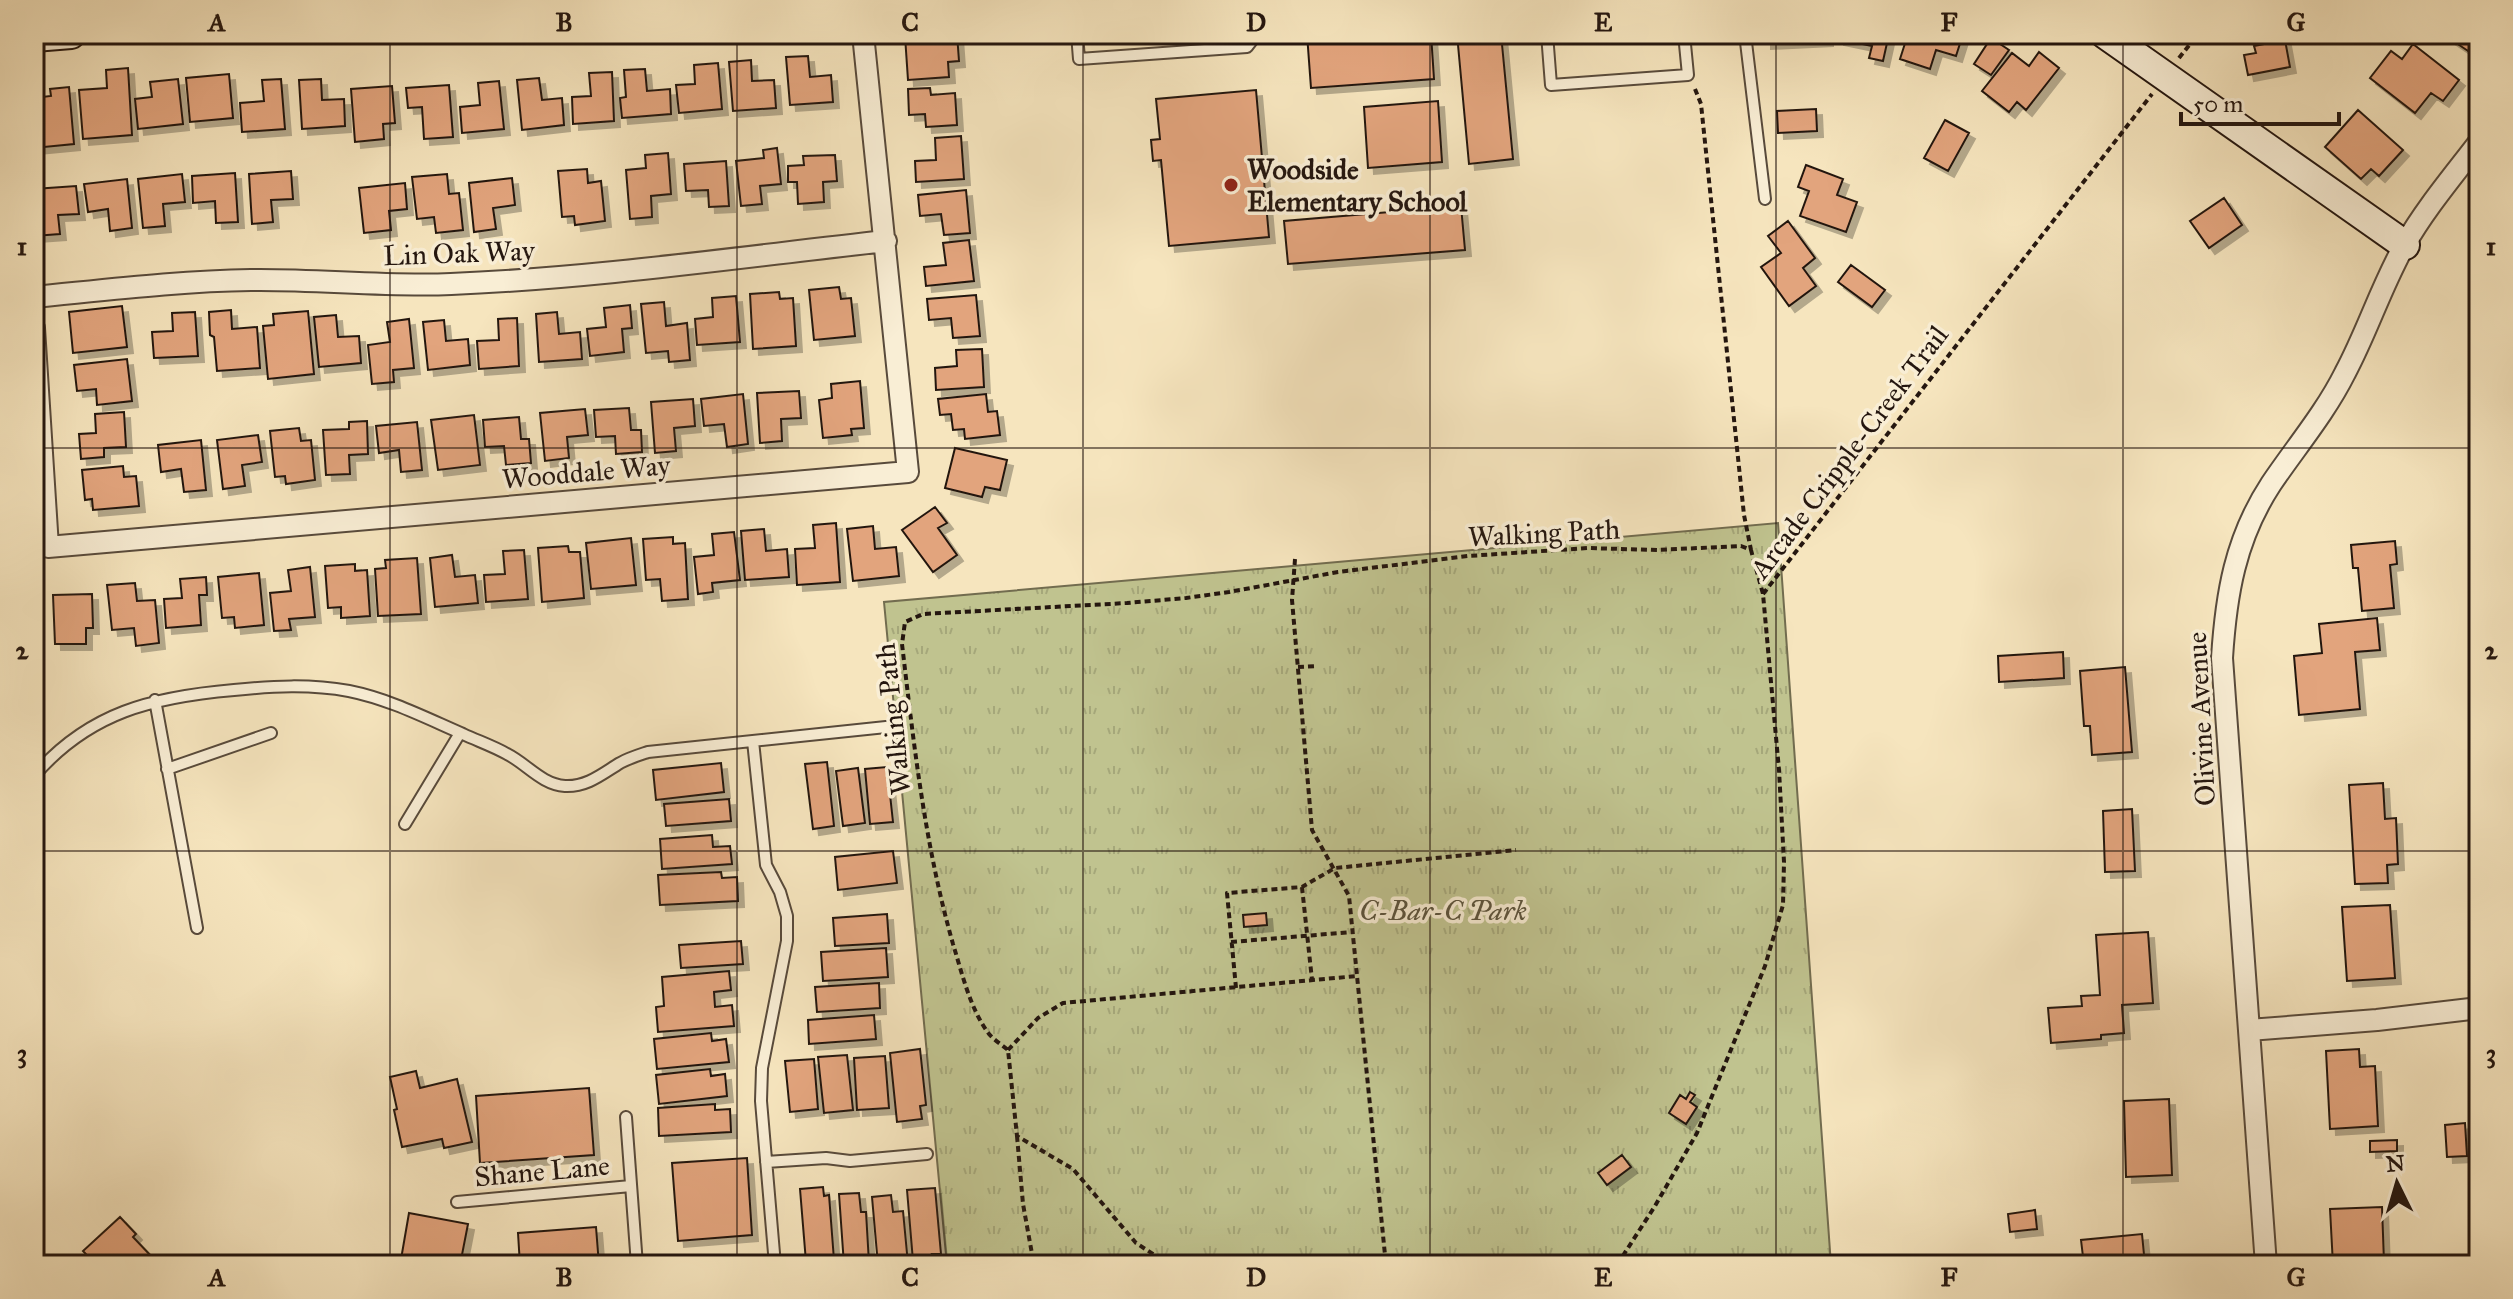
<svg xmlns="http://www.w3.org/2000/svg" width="2513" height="1299" viewBox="0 0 2513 1299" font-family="'IM FELL Great Primer',serif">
	<defs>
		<pattern id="park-tufts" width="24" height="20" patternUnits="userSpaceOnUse" patternTransform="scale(2)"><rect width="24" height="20" fill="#c0c38f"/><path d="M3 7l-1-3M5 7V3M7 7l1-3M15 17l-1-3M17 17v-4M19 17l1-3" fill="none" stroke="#a5a77a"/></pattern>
		<filter id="shadow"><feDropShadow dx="6" dy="6" stdDeviation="0" flood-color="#0004"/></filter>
	</defs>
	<rect width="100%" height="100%" fill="#f6e5be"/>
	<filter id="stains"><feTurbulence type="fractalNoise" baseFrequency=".0025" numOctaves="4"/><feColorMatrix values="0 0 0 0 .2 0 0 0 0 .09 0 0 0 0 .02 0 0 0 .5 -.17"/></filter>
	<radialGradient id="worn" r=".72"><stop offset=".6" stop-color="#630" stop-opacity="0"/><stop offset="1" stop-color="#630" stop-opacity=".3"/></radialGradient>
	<path fill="url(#park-tufts)" stroke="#726c4f" stroke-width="2" d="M1778 523 1831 1265H947L884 602Z"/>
	<path fill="#e2a47d" stroke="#24160f" stroke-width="2" filter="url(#shadow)" d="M930 34H957L959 61 948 62 949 77 908 80 905 36Z
		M1307 34H1431L1434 79 1311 88Z
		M1457 34H1501L1513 159 1469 164Z
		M1765 34H1827V40L1765 43Z
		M1839 34H1889L1883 61 1869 58 1872 46 1838 39Z
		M1908 34H1963L1956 56 1936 50 1930 69 1900 59Z
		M2443 34H2479V36L2468 51Z
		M1991 38 2009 50 1991 75 1974 64Z
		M2285 40 2290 67 2248 75 2244 55 2256 53 2254 46Z
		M2413 44 2459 80 2443 101 2431 93 2415 113 2370 78 2391 51 2402 59Z
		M2039 52 2059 68 2026 110 2017 102 2009 112 1982 91 2012 53 2029 66Z
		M808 56 810 77 831 75 833 102 790 105 786 57Z
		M751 60 752 81 774 80 776 108 733 111 729 62Z
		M718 63 722 109 679 113 676 85 695 84 694 65Z
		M128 68 132 135 83 139 79 90 107 88 106 70Z
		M645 69 647 91 670 89 671 114 622 118 620 98 626 97 624 70Z
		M612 72 614 121 573 124 572 97 591 96 589 73Z
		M229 74 233 118 190 122 186 78Z
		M539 78 542 100 562 98 564 125 522 130 517 80Z
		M178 79 183 124 138 129 135 99 152 97 150 82Z
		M281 79 285 129 242 132 240 103 264 101 262 80Z
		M321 79 322 100 344 99 345 126 302 129 299 80Z
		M499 81 504 129 462 133 460 107 480 105 478 83Z
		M449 85 453 137 424 139 422 107 408 108 406 88Z
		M392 86 395 123 383 124 384 139 355 142 351 89Z
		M69 87 74 144 34 148V98L51 96 50 89Z
		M930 88 931 95 955 93 957 125 926 127 925 114 909 115 908 89Z
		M1256 90 1269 237 1169 246 1161 160 1153 161 1151 140 1160 139 1156 99Z
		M1438 101 1442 162 1368 168 1364 107Z
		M1816 109 1817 131 1778 133 1777 111Z
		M2358 110 2403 150 2379 176 2371 169 2361 179 2325 147Z
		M1945 120 1969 133 1948 171 1924 158Z
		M961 136 964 179 916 182 915 161 936 160 935 138Z
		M777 148 781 184 760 186 762 204 741 206 736 161 764 158 763 150Z
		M668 153 671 194 651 196 652 217 630 219 626 170 646 168 645 155Z
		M835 155 837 181 823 182 824 202 798 204 797 182H788V166L804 165 803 156Z
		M726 161 729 206 709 207 708 190 686 191 684 164Z
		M1806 165 1843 179 1837 195 1857 202 1846 232 1800 216 1809 191 1798 187Z
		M587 169 588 183 601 181 605 221 575 225 574 216 562 217 558 171Z
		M291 171 293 199 271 200 273 222 252 224 249 174Z
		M235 173 238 222 216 223 215 201 193 203 192 176Z
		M182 174 185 202 163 204 165 226 143 228 138 179Z
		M447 174 449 194 459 193 463 230 436 233 434 217 417 219 412 177Z
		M512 178 515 205 493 208 496 229 474 232 469 183Z
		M127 179 132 228 110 231 108 209 88 212 84 184Z
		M405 183 407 209 389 211 391 230 364 233 359 188Z
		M76 186 79 214 58 215 60 234 34 236V189Z
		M966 190 970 233 944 235 941 214 920 216 918 195Z
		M2224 198 2242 225 2209 248 2190 221Z
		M1461 206 1465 250 1288 264 1284 221Z
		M1788 221 1815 258 1803 268 1816 286 1789 306 1761 267 1781 253 1768 236Z
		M969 240 974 281 926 286 924 267 946 265 943 243Z
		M1851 265 1885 290 1872 307 1838 282Z
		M839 287 841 299 851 298 855 336 814 340 809 290Z
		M779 292 780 299 793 298 796 346 753 349 750 294Z
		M976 295 980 336 953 338 951 318 929 320 927 299Z
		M736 296 740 342 697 345 695 319 713 317 712 298Z
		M664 302 666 326 687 323 690 360 669 362 668 351 646 353 641 304Z
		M630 305 632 328 622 329 624 352 590 356 587 329 606 327 604 308Z
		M122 306 127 347 73 353 69 312Z
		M231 310 232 329 257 327 260 368 217 371 214 337 210 335 209 312Z
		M308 311 314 374 268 379 263 326 274 325 273 314Z
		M195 312 198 356 154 358 152 332 173 331 172 313Z
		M557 312 559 334 580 332 582 359 539 362 536 314Z
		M336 315 338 337 359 336 361 363 319 367 314 317Z
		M517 318 519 366 479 369 477 341 499 340 498 319Z
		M409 319 414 368 393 370 394 382 372 384 368 345 390 342 387 322Z
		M444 320 446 341 468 339 470 365 428 370 423 322Z
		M982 349 984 387 936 390 935 368 957 366 956 350Z
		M127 359 132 401 97 405 96 389 77 391 74 365Z
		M860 381 864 428 851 429 852 435 823 438 819 400 832 398 831 384Z
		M799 391 801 418 781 419 782 441 760 443 757 393Z
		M743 394 748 444 727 447 724 424 704 426 701 399Z
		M986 394 988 412 997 411 1000 435 965 439 964 429 953 430 951 414 940 415 938 399Z
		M693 399 695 426 674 428 676 451 655 453 651 402Z
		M629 408 631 430H641L642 452 616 454 615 436 596 437 594 410Z
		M585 409 588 435 567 437 569 458 545 461 540 413Z
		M124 412 126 447 104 448V457L81 459 79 434 96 433 95 414Z
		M474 415 480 465 438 470 431 420Z
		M519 417 521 439H529L531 463 506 465 504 446 485 447 483 420Z
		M367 421 368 454 349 455 350 474 326 475 323 430 349 429V422Z
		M417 422 422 470 401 472 399 450 379 453 376 426Z
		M299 428 301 441 311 440 315 480 286 484 285 476 275 477 270 431Z
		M258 435 262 462 242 465 245 486 223 489 217 440Z
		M201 440 206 490 184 492 181 469 161 472 158 445Z
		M955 448 1007 460 1000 490 985 487 982 497 945 488Z
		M123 466 124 477 136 476 139 506 93 510 92 499 85 500 82 470Z
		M935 507 947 523 938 528 957 555 933 572 902 530Z
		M836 523 840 582 797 585 795 549 815 548 813 525Z
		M873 526 875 549 896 547 899 576 853 581 847 529Z
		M764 529 766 551 787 549 789 577 745 580 741 531Z
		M734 532 740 580 712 583 713 592 698 594 694 557 714 555 712 534Z
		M673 537V544L685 543 688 599 662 601 660 579 646 580 643 539Z
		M631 538 636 585 591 589 586 543Z
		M2395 541 2397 564 2390 565 2394 608 2362 611 2358 568H2353L2351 545Z
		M568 546 569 552H580L584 598 542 602 538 548Z
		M524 550 528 599 486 602 484 575 505 574 503 551Z
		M452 555 455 577 475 575 478 603 435 607 430 558Z
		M417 558 421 614 378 616 375 569 386 568 385 560Z
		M355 564V571L367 570 370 616 341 618V607L328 608 325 566Z
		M310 567 315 617 289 619 291 630 274 631 270 593 291 591 288 570Z
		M259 573 264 625 235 628 234 617 222 618 218 577Z
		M206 577 207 595H199L201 625 166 628 164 599 182 598 180 579Z
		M135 583 137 601 155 600 159 643 136 646 134 628 112 630 107 585Z
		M92 594 93 628H86V644H55L53 595Z
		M2377 618 2380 650 2355 652 2360 709 2299 715 2294 656 2322 653 2319 624Z
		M2063 652 2064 678 1999 682 1998 656Z
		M2125 667 2132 752 2092 755 2090 726H2084L2080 671Z
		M827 762 834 826 813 829 805 764Z
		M721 763 724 792 656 800 653 770Z
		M887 767 893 822 870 824 865 769Z
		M858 768 865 823 843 826 836 771Z
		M2383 783 2385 819 2396 818 2398 864 2387 865 2388 883 2355 884 2349 785Z
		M729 799 731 821 666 826 664 804Z
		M2132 809 2135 871 2105 872 2103 811Z
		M712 835 713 847 730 846 732 864 662 869 660 839Z
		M893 851 897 883 838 890 835 857Z
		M721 872 722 878 737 877 738 901 660 905 658 875Z
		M2390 905 2395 978 2347 981 2342 907Z
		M1266 913 1267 925 1244 927 1243 915Z
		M887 914 889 943 835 946 833 918Z
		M2148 932 2153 1003 2122 1005 2124 1033 2101 1035V1039L2051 1043 2048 1008 2082 1006 2081 996 2100 995 2096 935Z
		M741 941 743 964 681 968 679 945Z
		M886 948 888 977 823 981 821 952Z
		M729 971 731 990 714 992 715 1007 732 1005 734 1026 658 1032 656 1007 664 1006 662 977Z
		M879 983 880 1008 817 1012 815 987Z
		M874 1015 876 1039 809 1044 808 1020Z
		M711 1033 712 1041 726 1039 729 1062 657 1069 654 1039Z
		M920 1049 926 1105 920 1106 922 1119 897 1122 890 1053Z
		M2359 1049 2360 1067 2375 1066 2378 1126 2330 1129 2326 1051Z
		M847 1055 853 1110 824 1113 818 1057Z
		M885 1056 889 1108 857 1110 854 1058Z
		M814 1059 818 1109 790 1112 785 1061Z
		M710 1069 711 1076 725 1074 727 1096 659 1104 656 1075Z
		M416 1071 420 1088 457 1079 472 1142 444 1148 442 1139 402 1147 394 1110 397 1109 390 1077Z
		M589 1088 594 1155 480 1163 476 1096Z
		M1690 1092 1695 1095 1690 1102 1697 1107 1686 1124 1669 1113 1680 1095 1686 1099Z
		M2169 1099 2172 1175 2126 1177 2124 1101Z
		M715 1104V1110L730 1109 731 1132 659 1136 658 1108Z
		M2465 1123 2467 1156 2447 1157 2445 1125Z
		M2397 1140V1151L2370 1152V1141Z
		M1622 1155 1631 1167 1607 1185 1598 1173Z
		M747 1158 752 1235 678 1241 672 1163Z
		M823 1187 824 1196 829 1195 834 1260 806 1262 800 1189Z
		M935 1188 941 1254H932L934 1259 913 1261 907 1190Z
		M859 1193 861 1212H866L869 1263 844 1265 839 1194Z
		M891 1195 893 1212 903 1211 908 1264 878 1265 872 1197Z
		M2382 1207 2384 1262 2397 1261 2398 1265H2333L2330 1209Z
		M2035 1210 2037 1229 2010 1232 2008 1214Z
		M409 1213 468 1224 460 1265H400Z
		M120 1217 136 1234 133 1237 152 1257 143 1265H96L83 1251Z
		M596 1227 599 1265H520L518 1233Z
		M2142 1234 2145 1265H2084L2081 1240Z
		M2479 1259V1265H2445V1262Z"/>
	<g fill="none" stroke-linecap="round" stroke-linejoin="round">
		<defs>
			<path id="lane" d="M1077 34 1079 59 1247 47 1257 34
				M1547 34 1551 85 1688 75 1684 34
				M1745 34 1765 199
				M155 700 197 928
				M753 741 766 865 780 892 787 916V941L762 1068 761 1101 775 1265
				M167 769 271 733
				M34 776C89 712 153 697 234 690 273 686 310 684 349 691 389 699 426 718 463 734 478 741 493 746 507 754 527 764 541 784 565 786 587 787 602 774 620 763 629 758 639 755 648 752L886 727
				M405 824 460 733
				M626 1117 637 1265
				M766 1162 826 1158 850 1161 927 1154
				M457 1202 631 1186"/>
			<path id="street" d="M34 297C106 290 179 281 251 280 318 279 384 287 451 284 596 278 741 257 886 241
				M34 328 48 547 908 472 863 34
				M2249 1030 2377 1020 2479 1008
				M2266 1265 2222 658C2226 595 2235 539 2271 484 2296 447 2325 413 2345 373 2367 332 2381 287 2404 246 2425 209 2453 176 2479 142"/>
			<path id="secondary" d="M2105 34 2405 245
				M34 37 71 34"/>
		</defs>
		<use href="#lane" stroke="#584a3b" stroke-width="14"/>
		<use href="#street" stroke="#584a3b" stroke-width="24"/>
		<use href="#secondary" stroke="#24160f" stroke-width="32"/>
		<path stroke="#24160f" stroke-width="4" stroke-dasharray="6 4" stroke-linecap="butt" d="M2179 58 2198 34
			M1695 89 1701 104 1744 515 1751 550
			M1295 559 1292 600 1312 830 1349 896 1386 1265
			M1763 594 2152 94
			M1298 667 1317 666
			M1302 887 1312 980
			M1231 942 1352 932
			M1236 988 1227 893 1302 887 1335 868 1516 850
			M1008 1050 1038 1018 1063 1003 1357 976
			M1017 1136 1023 1204 1034 1265
			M1170 1265 1136 1243 1073 1169 1017 1136 1008 1050C1002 1045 994 1040 989 1034 970 1009 962 973 953 944 925 846 914 746 902 644L905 622 923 614 1127 603 1186 598 1229 592 1338 572 1468 556 1588 548 1657 550 1741 546 1751 550 1763 594 1779 770 1784 862 1783 905 1765 966 1697 1133 1655 1206 1617 1265"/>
		<use href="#lane" stroke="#f9eed5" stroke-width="10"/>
		<use href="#street" stroke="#f9eed5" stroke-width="20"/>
		<use href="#secondary" stroke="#f9eed5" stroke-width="28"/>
	</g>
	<path fill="none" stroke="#24160f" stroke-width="2" stroke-opacity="0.55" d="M390 34V1265M737 34V1265M1083 34V1265M1430 34V1265M1776 34V1265M2123 34V1265M34 448H2479M34 851H2479"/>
	<circle fill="#8f2418" stroke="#f9eed5" stroke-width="3" cx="1231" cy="185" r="8"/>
	<g text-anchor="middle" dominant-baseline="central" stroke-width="7" stroke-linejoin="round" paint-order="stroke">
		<g font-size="28" font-weight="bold" fill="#24160f" stroke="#f9eed5" text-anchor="start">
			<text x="1247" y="169">Woodside<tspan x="1247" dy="32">Elementary School</tspan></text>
		</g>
		<g font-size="28" fill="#24160f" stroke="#f9eed5">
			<text transform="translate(459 253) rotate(-2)">Lin Oak Way</text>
			<text transform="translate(1849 452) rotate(-53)">Arcade Cripple-Creek Trail</text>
			<text transform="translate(586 472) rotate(-5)">Wooddale Way</text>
			<text transform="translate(1544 533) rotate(-3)">Walking Path</text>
			<text transform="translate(893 719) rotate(-96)">Walking Path</text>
			<text transform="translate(2201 719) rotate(-93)">Olivine Avenue</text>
			<text transform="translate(542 1171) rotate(-5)">Shane Lane</text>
		</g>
		<g font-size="28" font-style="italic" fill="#5b533c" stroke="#f9eed5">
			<text x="1443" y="910">C-Bar-C Park</text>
		</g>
	</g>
	<rect width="2513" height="1299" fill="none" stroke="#f6e5be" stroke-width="88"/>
	<g transform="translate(2397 1183) rotate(355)" stroke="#f9eed5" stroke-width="6" paint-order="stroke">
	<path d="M0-6L14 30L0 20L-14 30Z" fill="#24160f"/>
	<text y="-12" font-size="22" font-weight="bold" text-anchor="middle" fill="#24160f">N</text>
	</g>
	<path d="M2181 112v12h158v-12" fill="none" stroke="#24160f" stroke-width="4"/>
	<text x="2193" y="112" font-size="24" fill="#24160f" stroke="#f9eed5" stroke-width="6" paint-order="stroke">50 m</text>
	<rect x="44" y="44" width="2425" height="1211" fill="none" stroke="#24160f" stroke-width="3"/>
	<g font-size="26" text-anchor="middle" font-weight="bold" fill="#24160f">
		<text x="217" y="31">A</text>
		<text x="564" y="31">B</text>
		<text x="910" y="31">C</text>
		<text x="1256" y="31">D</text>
		<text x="1603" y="31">E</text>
		<text x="1949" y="31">F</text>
		<text x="2296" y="31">G</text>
		<text x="22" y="255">1</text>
		<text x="2491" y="255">1</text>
		<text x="22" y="659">2</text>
		<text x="2491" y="659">2</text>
		<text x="22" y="1062">3</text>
		<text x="2491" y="1062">3</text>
		<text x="217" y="1286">A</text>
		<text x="564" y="1286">B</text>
		<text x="910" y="1286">C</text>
		<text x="1256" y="1286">D</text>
		<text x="1603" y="1286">E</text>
		<text x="1949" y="1286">F</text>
		<text x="2296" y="1286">G</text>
	</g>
	<rect width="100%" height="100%" filter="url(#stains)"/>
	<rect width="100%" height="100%" fill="url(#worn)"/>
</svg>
